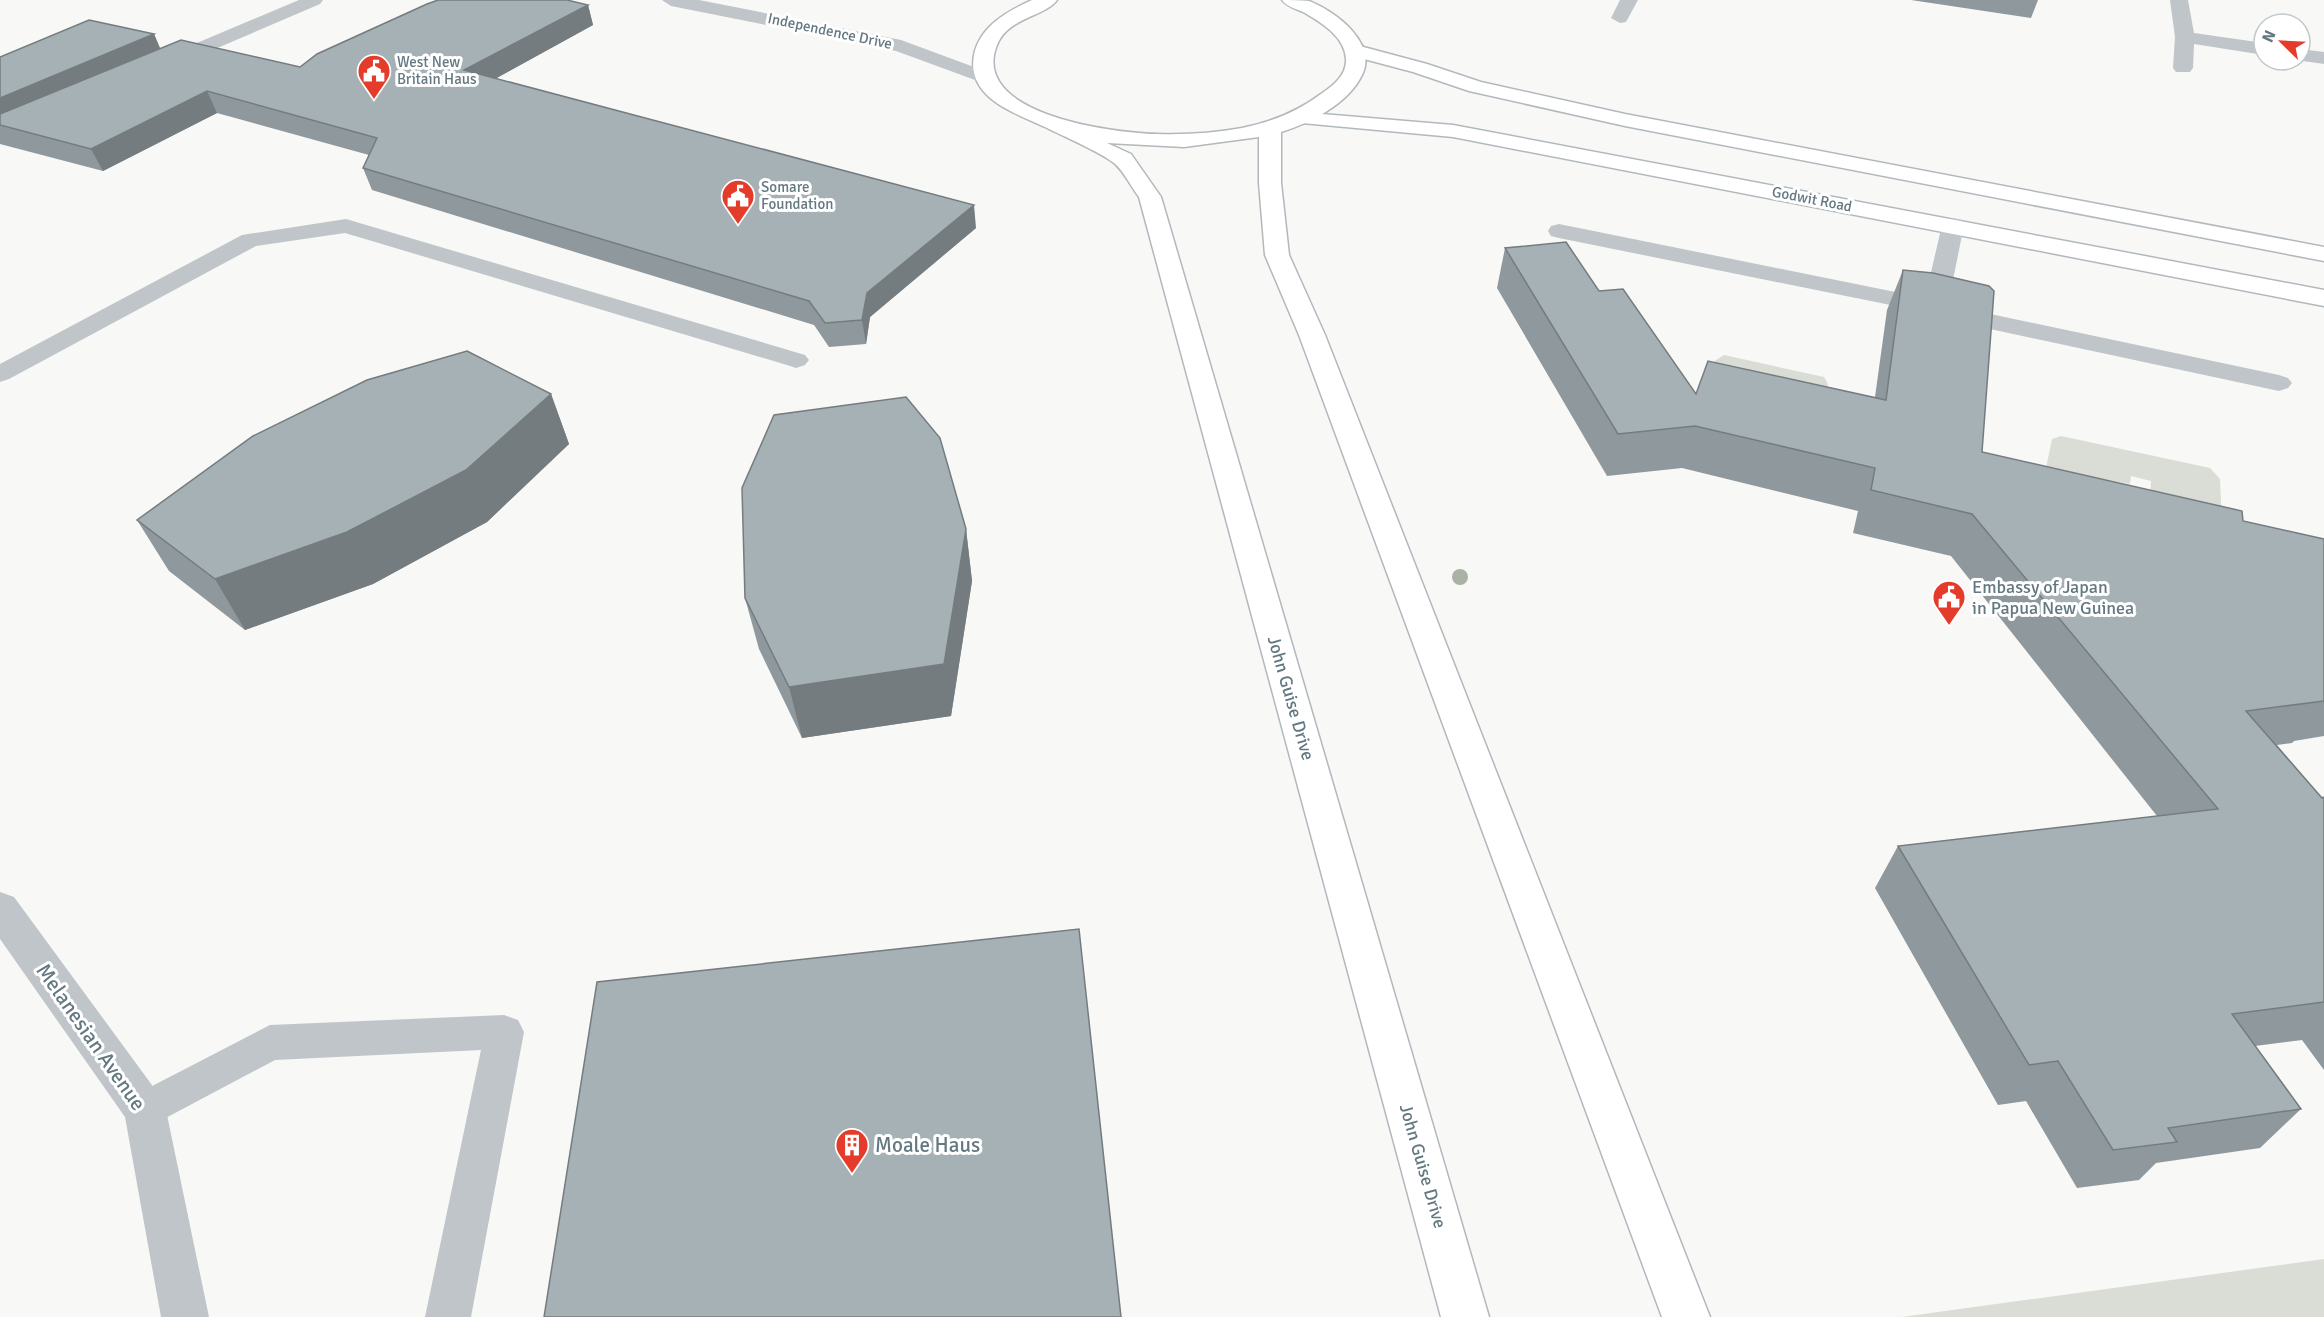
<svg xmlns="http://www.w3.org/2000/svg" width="2324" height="1317" viewBox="0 0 2324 1317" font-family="Signika,sans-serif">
	<rect width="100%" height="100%" fill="#f8f8f6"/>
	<path fill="#d9ddd5" d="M1724 355 1824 377 1828 384 1825 399 1710 364Z
		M2061 436 2210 468 2220 479 2222 526 2150 508 2151 481 2131 476 2130 484 2046 468 2052 439Z
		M2324 1259V1317H1902Z"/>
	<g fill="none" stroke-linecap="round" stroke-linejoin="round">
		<defs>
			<path id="secondary" d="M1356 45 1427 64 1481 82 1625 114 2324 247V261L1625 126 1469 91 1413 72 1349 55 1346 51Z
				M1298 112 1453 125 2324 290V306L1453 137 1291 122 1287 118 1291 114Z"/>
			<path id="trunk" d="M1032 0H1057C1045 17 1008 17 997 45 969 115 1114 133 1157 134 1185 135 1214 133 1242 128 1271 122 1297 112 1321 94 1333 86 1347 75 1346 59 1345 37 1322 23 1305 13 1297 9 1287 7 1282 0 1290 0 1301 0 1309 1 1335 11 1378 43 1362 75 1348 104 1310 123 1281 132V183L1289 255 1325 335 1710 1317H1662L1299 335 1265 255 1259 183V137L1184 147 1107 143 1131 154 1161 197 1489 1317H1441L1139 197C1131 187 1124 171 1114 163 1100 152 1063 136 1045 127 1015 113 966 98 974 55 980 26 1008 11 1032 0Z"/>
		</defs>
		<use href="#secondary" stroke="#b1b9bd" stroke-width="3"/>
		<use href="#trunk" stroke="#b2b8bb" stroke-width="3"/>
		<path fill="#bfc5c8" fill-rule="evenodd" d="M299 0H323L320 4 173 67H159L156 63 159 59Z
			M1620 0H1638L1626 22 1620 23 1611 18Z
			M1953 218 1961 220 1964 225 1948 305 2279 375 2288 378 2292 383 2288 388 2279 391 1990 329 1942 316 1940 313 1935 314 1559 238 1551 236 1548 231 1551 226 1559 224 1925 298 1942 225 1945 220Z
			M346 219 805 355 809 360 805 365 796 368 787 365 345 233 256 246 9 379 0 382V364L242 235Z
			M504 1015 518 1020 524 1032 471 1317H425L481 1050 275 1060 145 1129 131 1123 125 1110 131 1097 270 1025Z"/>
		<path fill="#bfc5c8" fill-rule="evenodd" d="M2170 0H2188L2194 33 2264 43V55L2194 44 2193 68 2190 72H2176L2173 68 2175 37Z
			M2300 49 2324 52V64L2296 60H2300Z
			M0 892 14 897 160 1096 166 1110 209 1317H161L125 1117 0 939Z"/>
		<path fill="#bfc5c8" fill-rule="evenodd" d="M662 0H699L901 40 993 74 996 78 993 82 986 84 896 51 671 6Z"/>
		<use href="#secondary" fill="#fff" fill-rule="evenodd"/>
		<use href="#trunk" fill="#fff" fill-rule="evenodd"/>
	</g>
	<circle fill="#a9b2a5" cx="1460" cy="577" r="8"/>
	<path fill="#8f989c" d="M1911 0H2038L2031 18Z
		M588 5 593 25 495 79 976 228 870 317 866 344 829 347 814 325 372 190 363 168 369 155 217 113 103 171 0 144V57L154 34 160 49 300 67Z
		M1505 248 1599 291 1696 394 1875 397 1887 310 1903 270 1982 452 2243 521 2324 539V736L2294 741 2292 743 2277 745 2322 798 2324 797V1070L2302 1040 2255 1046 2301 1109 2260 1148 2156 1163 2139 1180 2077 1188 2026 1101 1998 1105 1875 888 1898 846 2157 816 1951 556 1853 533 1858 511 1682 468 1607 476 1497 288Z
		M551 394 569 444 487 522 373 584 245 630 169 571 137 520Z
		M966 529 972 581 951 716 802 738 759 649 745 598Z"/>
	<path fill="#747c7f" d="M588 5 593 25 471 92 464 70Z
		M154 34 163 55 0 125V98Z
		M207 91 217 113 103 171 91 149Z
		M974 205 976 228 870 317 866 344 862 320 867 293Z
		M551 394 569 444 487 522 373 584 245 630 215 579Z
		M966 529 972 581 951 716 802 738 789 687Z"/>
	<path fill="#a6b1b5" stroke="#747c7f" stroke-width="1.5" d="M438 0H567L588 5 464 70 974 205 867 293 862 320 825 323 809 301 363 168 377 138 207 91 91 149 0 125V114L181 40 300 67 317 54 427 4Z
		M89 20 154 34 0 98V57Z
		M1566 242 1599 291 1623 289 1696 394 1708 361 1886 400 1903 270 1933 273 1989 286 1994 291 1982 452 2242 511 2243 521 2324 539V701L2246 711 2322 798 2324 797V1002L2232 1014 2301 1109 2168 1128 2177 1142 2113 1150 2058 1061 2029 1065 1898 846 2218 809 1972 514 1871 490 1875 468 1695 426 1618 434 1505 248Z
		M467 351 551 394 466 470 347 532 215 579 137 520 253 436 367 380Z
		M906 397 940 438 966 529 944 664 789 687 745 598 742 488 774 415Z
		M1079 929 1121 1317H544L597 982Z"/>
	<defs>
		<symbol id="civic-pin" viewBox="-11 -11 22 30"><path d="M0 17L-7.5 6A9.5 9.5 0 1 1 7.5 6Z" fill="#e43b2a" stroke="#fff"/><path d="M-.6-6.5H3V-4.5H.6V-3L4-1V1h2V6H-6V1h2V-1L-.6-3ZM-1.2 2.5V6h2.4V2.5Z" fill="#fff"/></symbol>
		<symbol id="building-pin" viewBox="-11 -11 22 30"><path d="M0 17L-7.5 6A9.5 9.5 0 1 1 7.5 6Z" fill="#e43b2a" stroke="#fff"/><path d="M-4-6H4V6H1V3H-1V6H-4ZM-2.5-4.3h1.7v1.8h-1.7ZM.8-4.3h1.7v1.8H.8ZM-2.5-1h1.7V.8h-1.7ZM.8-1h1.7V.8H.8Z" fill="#fff"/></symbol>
	</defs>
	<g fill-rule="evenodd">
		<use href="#civic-pin" x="355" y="52" width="38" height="52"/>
		<use href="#civic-pin" x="719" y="177" width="38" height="52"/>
		<use href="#civic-pin" x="1930" y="578" width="38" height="52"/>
		<use href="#building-pin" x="833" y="1126" width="38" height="52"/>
	</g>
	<g text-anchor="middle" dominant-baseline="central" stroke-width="6" stroke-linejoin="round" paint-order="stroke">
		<g font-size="15" fill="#637881" stroke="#fff">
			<text transform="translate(830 31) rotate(12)">Independence Drive</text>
			<text transform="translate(1812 199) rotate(11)">Godwit Road</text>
		</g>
		<g font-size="15" fill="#637881" stroke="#fff" text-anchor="start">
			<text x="397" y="62">West New<tspan x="397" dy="17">Britain Haus</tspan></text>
			<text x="761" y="187">Somare<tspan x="761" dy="17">Foundation</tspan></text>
		</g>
		<g font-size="18" fill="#637881" stroke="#fff" text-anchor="start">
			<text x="1972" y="587">Embassy of Japan<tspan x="1972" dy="21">in Papua New Guinea</tspan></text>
		</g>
		<g font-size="18" fill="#637881" stroke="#fff">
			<text transform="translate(1291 698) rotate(74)">John Guise Drive</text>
			<text transform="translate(1423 1166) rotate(74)">John Guise Drive</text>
		</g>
		<g font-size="21" fill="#637881" stroke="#fff">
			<text transform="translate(91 1037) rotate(55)">Melanesian Avenue</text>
		</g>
		<g font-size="21" fill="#637881" stroke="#fff" text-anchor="start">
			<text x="875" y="1145">Moale Haus</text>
		</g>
	</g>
	<g transform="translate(2282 42) rotate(294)"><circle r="28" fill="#ffffff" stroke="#c1c9cd" stroke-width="1.5"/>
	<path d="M0-4.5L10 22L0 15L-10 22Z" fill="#e43b2a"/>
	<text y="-9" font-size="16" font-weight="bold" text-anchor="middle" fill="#637881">N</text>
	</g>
</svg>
